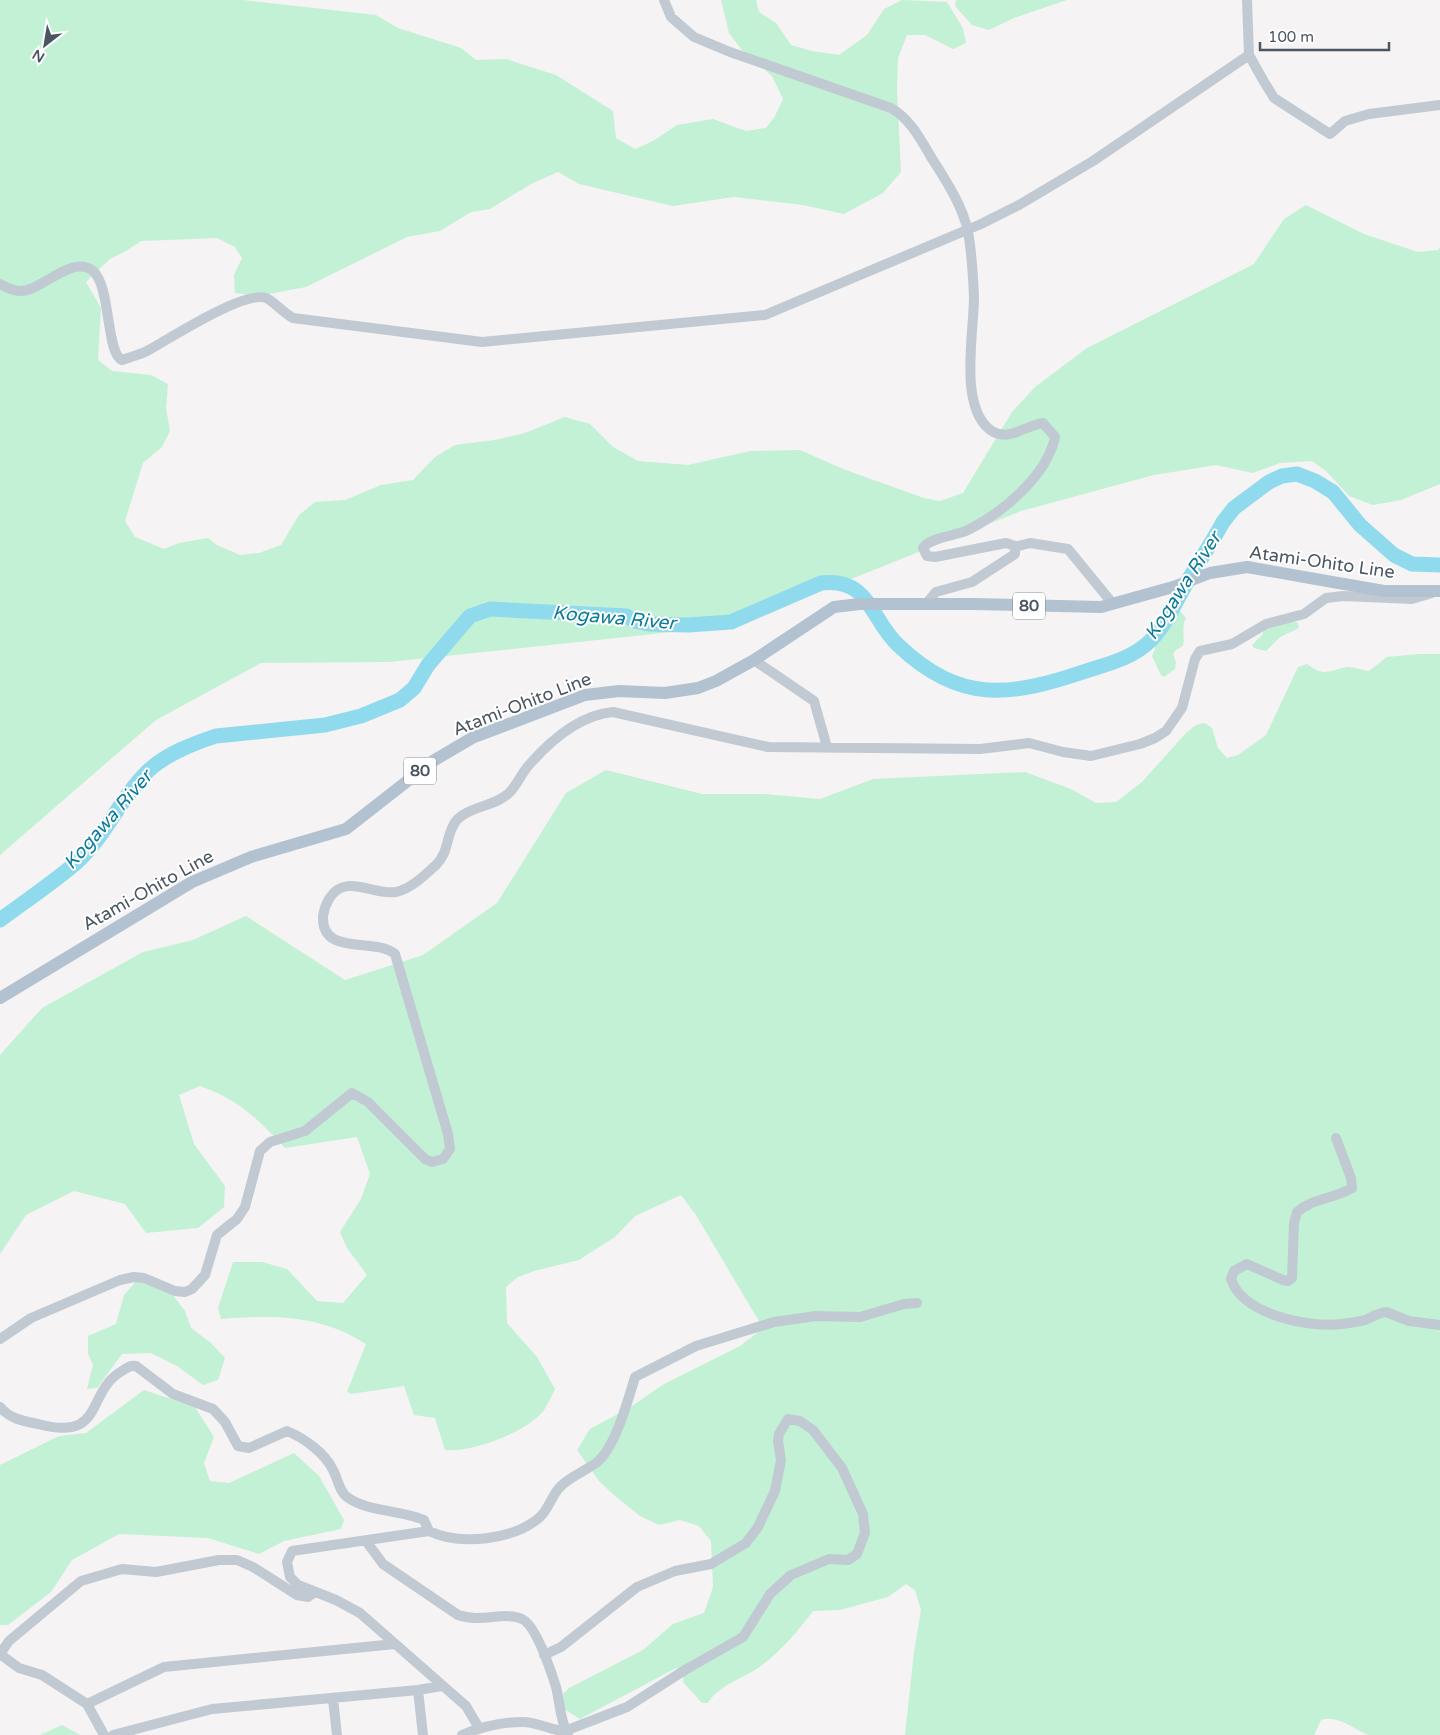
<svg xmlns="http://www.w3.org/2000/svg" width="1440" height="1735" viewBox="0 0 1440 1735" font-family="'Varela Round',sans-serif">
	<rect width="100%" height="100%" fill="#f5f3f3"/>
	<path fill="#c3f1d5" d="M0 0H243L376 15 398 28 461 48 476 60 506 59 556 75 613 111 616 138 635 149 653 141 677 125 713 119 746 131 766 128 775 116 783 99 772 76 741 49 729 33 721 0H756L759 12 776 23 791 45 812 51 839 55 867 35 884 9 902 0 947 2 963 28 966 43 953 49 925 35H907L898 58 897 89 901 172 883 193 844 214 803 205 734 197 673 206 579 184 558 172 531 184 490 209 471 212 440 231 407 237 306 287 258 296 235 293 234 275 242 258 235 247 217 238 141 241 126 251 110 259 86 282 101 308 98 360 112 371 151 375 168 384 166 408 170 431 162 447 143 463 125 521 135 537 164 549 179 543 208 538 217 545 240 555 259 553 281 545 299 515 315 502 345 500 381 485 413 480 435 457 455 445 495 440 525 433 565 417 590 424 613 447 638 461 688 465 750 451 800 450 843 469 924 498 940 501 963 493 1012 412 1035 387 1087 348 1254 264 1284 219 1306 205 1364 234 1418 252 1438 250 1440 247V484L1401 500 1373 505 1349 496 1326 471 1312 461 1280 463 1253 473 1216 465 1154 475 1021 511 841 583 747 616 672 632 389 662 261 663 156 720 0 855Z
		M956 0H1067L1014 18 989 30 972 25 955 6Z
		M1175 611H1180L1186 618C1181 627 1185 637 1183 646L1176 650 1173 654 1176 662 1175 669 1164 677 1161 675 1152 656 1155 649 1154 644Z
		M1291 620 1298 623 1299 628 1280 637 1266 651 1254 648 1252 645 1263 634V628Z
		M1419 654H1440V1735C1427 1735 1378 1735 1369 1735 1354 1730 1338 1714 1321 1720L1314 1735H905L914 1652 921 1610 915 1590 906 1584 888 1597 840 1610 813 1611C798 1631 782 1650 762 1665 746 1678 719 1684 708 1703H702L683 1682 684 1670 676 1668 580 1719 562 1708 559 1698 569 1688 643 1650 673 1624 704 1613 713 1587 711 1541 699 1526 680 1520 659 1525 640 1516 615 1496 599 1481 577 1450 590 1429 629 1408 664 1384 740 1346 757 1333 760 1323 696 1215 681 1195 635 1216 615 1237 579 1260 534 1271 518 1277 506 1287 507 1323 537 1357 555 1389C552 1396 548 1403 544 1410 528 1432 471 1453 445 1450L435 1418 414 1415 404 1386 351 1394 347 1392 366 1344C319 1314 274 1315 221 1319L218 1308 233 1262H262L287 1269 317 1301 343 1303 367 1275 347 1248 340 1232 361 1199 370 1174 357 1137 285 1148C258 1119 238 1099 200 1086L179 1095 194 1144 225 1186 224 1207 198 1228 146 1233 125 1204 74 1191 26 1215 0 1254V1055L42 1008 143 952 193 940 246 916 345 980 423 955 497 903 566 793 606 770 702 794H764L820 799 873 779 1025 772 1071 789 1096 803 1116 802 1142 782 1186 733 1196 725 1205 723 1212 728 1218 748 1227 758 1238 755 1266 735 1298 667 1307 664C1326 678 1328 670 1348 667 1354 667 1362 670 1369 671L1387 657Z
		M138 1279 167 1287 185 1311 191 1328 211 1343 225 1358 218 1380 203 1385 177 1366 151 1353 122 1354 97 1388 87 1389 93 1365 88 1354V1336L116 1324 124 1295Z
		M144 1390 195 1407 214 1437 204 1463 210 1481 229 1483 294 1453 319 1476 344 1520 341 1529 284 1541 259 1554 208 1538 119 1534 72 1560 51 1592 8 1625H0V1465L59 1436 86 1433Z
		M62 1725 80 1735H40Z"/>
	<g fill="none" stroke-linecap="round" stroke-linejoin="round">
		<path stroke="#90daee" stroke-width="15" d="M0 920C25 901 53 883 77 862 106 836 120 798 148 771 166 754 192 744 216 736L325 725 361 716 400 700 414 688 428 665 470 616 490 609 627 616 634 621 649 624 688 625 731 622 821 583C870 577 870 619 898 645 960 704 1010 697 1086 671 1108 664 1133 658 1150 641 1164 628 1172 609 1181 593 1194 569 1210 546 1223 522L1234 508 1269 482 1282 476 1297 474 1315 481 1333 492 1360 525 1394 555 1412 564 1440 565"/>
		<path stroke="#c1cad2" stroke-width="10" d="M664 0 671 17 694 37 730 52 891 108C910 119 920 138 931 157 945 179 963 206 968 232 972 253 973 275 974 297 974 332 959 404 989 429 1008 444 1025 425 1043 423L1055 437C1047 476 1002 513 968 530 956 536 929 537 923 548L927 556 935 557 1006 543 1015 546V554L972 582 936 592 926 604
			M1247 0 1249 55 1263 80 1274 98 1330 134 1345 121 1369 114 1440 105
			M0 284C7 288 14 291 22 291 42 290 73 254 93 271 111 286 106 354 122 360 130 357 139 355 147 351 169 339 244 290 266 298 272 300 285 314 293 318L482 342 765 315 981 224 1019 205 1093 161 1249 55
			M1015 547 1030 543 1068 549 1113 604
			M754 660 814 701 827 747
			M1336 1138 1351 1178 1352 1188C1334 1199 1315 1197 1297 1212L1294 1223 1292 1278 1288 1281 1283 1280 1247 1264 1234 1271 1231 1279C1243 1315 1309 1328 1342 1324 1349 1323 1358 1322 1365 1320 1372 1317 1378 1313 1386 1312L1409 1321 1440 1325
			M0 1339 31 1318 120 1280 134 1277 144 1278 175 1291 185 1292 192 1289 205 1275 217 1235 237 1219 245 1207 260 1151 270 1142 305 1131 352 1093 368 1102 425 1159 432 1162 443 1159 450 1149 448 1134 395 954C375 937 321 957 323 916 324 910 326 904 329 899 345 872 373 896 396 892 411 889 425 875 436 865 450 851 445 836 456 821 467 807 496 806 509 793 517 785 521 774 529 765 550 741 580 715 613 712L768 747 980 749 1029 743 1063 752 1091 756 1140 744 1155 738 1166 731 1182 708 1195 659 1200 651 1232 644 1266 624 1304 614 1326 598 1343 596 1412 599 1432 593
			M0 1407C10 1419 23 1421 38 1424 106 1442 85 1392 122 1371 127 1368 130 1365 136 1366L173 1394 213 1409 225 1422 238 1446 249 1448 287 1431C304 1438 325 1453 333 1470 338 1479 339 1491 347 1497 367 1512 402 1510 424 1520L429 1531
			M366 1541 383 1564 458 1615C480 1623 506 1611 522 1619 536 1625 551 1671 556 1687 560 1702 560 1721 568 1735
			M0 1654 9 1641 81 1581 122 1569 156 1572 219 1560H237L253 1567 297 1595 308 1597 315 1592
			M0 1654 19 1668 42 1675 87 1704 104 1735
			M418 1690 423 1735
			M333 1699 337 1735
			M87 1704 164 1667 395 1644
			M479 1728 466 1706 360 1613 336 1600 298 1585 290 1577 287 1562 292 1551 429 1531C460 1546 514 1540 540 1517 549 1509 552 1494 561 1486 571 1476 585 1471 596 1463 615 1449 628 1400 635 1377L696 1346 774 1322 816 1316 860 1317 904 1304 917 1303
			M113 1735 212 1709 418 1690 442 1686
			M462 1735C481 1727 503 1722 523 1722 538 1722 551 1731 565 1731L627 1707 685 1670 743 1637 770 1594 791 1575 829 1559 848 1560 857 1554 865 1533 863 1514 842 1468 813 1430 800 1421 788 1419 779 1434 778 1441 781 1460 775 1491 758 1527 746 1543 711 1564 675 1571 637 1587 561 1647 544 1655"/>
		<path stroke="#b3c2d1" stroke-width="12" d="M0 998 192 882 251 857 346 829 433 761 472 738 585 695 619 691 665 693 698 688 716 681 754 660 834 607 860 604H974L1101 607 1173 587 1210 573 1247 567 1384 591H1440"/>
	</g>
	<g text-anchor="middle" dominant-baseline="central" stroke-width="4" stroke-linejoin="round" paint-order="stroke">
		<g fill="#fff" stroke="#808990" stroke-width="1">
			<rect x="1013" y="592.5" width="32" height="27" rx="4"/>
			<rect x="404" y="757.5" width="32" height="27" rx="4"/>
		</g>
		<g font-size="16" font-weight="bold" fill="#4a5661">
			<text x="1029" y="606">80</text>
			<text x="420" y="771">80</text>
		</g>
		<g font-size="18" fill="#4a5661" stroke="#fff">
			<text transform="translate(1322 562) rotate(8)">Atami-Ohito Line</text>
			<text transform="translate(522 704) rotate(-21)">Atami-Ohito Line</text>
			<text transform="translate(148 890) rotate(-29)">Atami-Ohito Line</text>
		</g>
		<g font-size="19" font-style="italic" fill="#0c7c9b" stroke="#fff">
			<text transform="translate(1183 586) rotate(-57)">Kogawa River</text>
			<text transform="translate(614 618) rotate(5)">Kogawa River</text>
			<text transform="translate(108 820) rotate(-49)">Kogawa River</text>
		</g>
	</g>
	<g transform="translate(45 45) rotate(211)" stroke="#ffffff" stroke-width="4" paint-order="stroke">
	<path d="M0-4L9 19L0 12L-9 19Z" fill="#4a5661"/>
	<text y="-8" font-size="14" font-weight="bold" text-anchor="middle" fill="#4a5661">N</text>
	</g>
	<path d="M1260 42v8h129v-8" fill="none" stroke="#4a5661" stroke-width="2.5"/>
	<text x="1268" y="42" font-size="15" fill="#4a5661" stroke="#ffffff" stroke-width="4" paint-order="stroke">100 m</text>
</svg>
